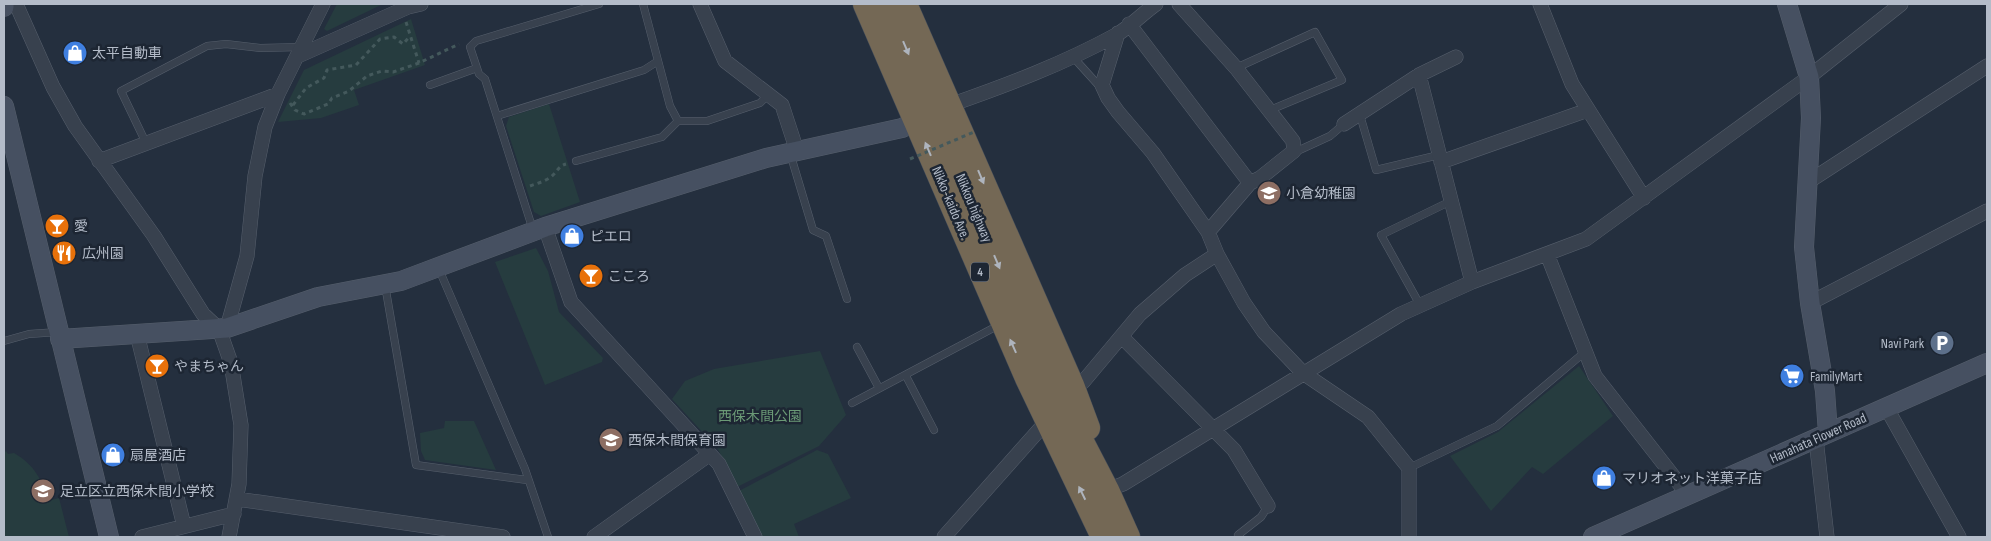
<svg xmlns="http://www.w3.org/2000/svg" width="1991" height="541" viewBox="0 0 1991 541" font-family="'Sofia Sans Condensed','Noto Sans JP',sans-serif">
	<rect width="100%" height="100%" fill="#242f3e"/>
	<path fill="#263c3f" d="M337 4H383L327 31 324 29Z
		M411 19 425 65 354 90 359 105 321 118 278 122 304 70Z
		M549 104 580 202 541 216 534 212 506 126 509 117Z
		M536 248 548 271 559 312 603 358 602 362 545 385 495 262Z
		M820 351 846 415 819 446 737 487 718 449 672 399 685 381 714 369Z
		M1579 366 1613 416 1543 474 1532 467 1491 511 1450 456 1498 432Z
		M445 421H474L496 470 425 460 421 451 420 433 444 428Z
		M817 450 828 454 851 498 794 524 799 537H760L737 492Z
		M6 451 8 454 14 453C36 466 39 478 51 500L59 498 69 537H4V453Z"/>
	<g fill="none" stroke-linecap="round" stroke-linejoin="round">
		<defs>
			<path id="lane" d="M643 4 670 106 678 121
				M1073 57 1101 88
				M1236 68 1315 32 1342 80 1270 110
				M430 85 477 68
				M1360 115 1376 170 1439 155
				M497 116 644 70 658 61
				M146 143 121 91 207 46 226 44 260 48 302 47
				M790 153 813 230 826 236 847 299
				M1293 153 1330 136 1344 124
				M576 161 662 137 678 121H707L760 103 768 95
				M533 230 485 79 479 74 470 47 476 41 599 4
				M438 267 525 469 548 537
				M385 285 416 465 527 480
				M1420 305 1381 235 1451 201
				M4 341 29 334 58 332
				M857 347 879 388
				M906 376 934 430
				M852 403 999 325
				M1409 468 1497 426 1586 351
				M1240 537 1238 535 1261 517 1268 506"/>
			<path id="street" d="M16 4 53 87 75 126 154 236 203 314 219 329 231 363 241 425 239 484 229 537
				M700 4 725 61 782 105 797 151
				M1179 4 1236 68 1293 141 1294 151 1260 178 1250 183
				M1540 4 1572 84 1644 198
				M1129 24 1250 183 1208 232
				M1118 33 1102 85 1108 98 1118 112 1153 153 1208 232 1217 254 1244 303 1264 332 1303 373 1368 417 1409 468V537
				M298 56 408 7 421 4
				M1419 75 1472 282
				M950 105C1007 85 1063 64 1116 35 1130 27 1143 13 1156 4
				M1344 124 1419 75 1456 57
				M99 161 278 94
				M1441 162 1588 110
				M1808 182 1987 66
				M545 227 571 302 719 464 755 537
				M1547 254 1595 376 1688 495
				M1810 303 1987 211
				M227 328 247 256 255 176 265 127 278 94 323 4
				M137 334 184 526
				M1122 337 1234 450 1268 506
				M1072 385 1083 382 1140 314 1185 275 1217 254
				M1886 407 1959 537
				M1816 439 1827 537
				M1107 490 1123 484 1401 314 1472 282 1586 239 1809 77 1901 4
				M237 499 503 537
				M142 537 234 514
				M594 537 710 454
				M944 537 1047 421"/>
			<path id="secondary" d="M1787 4 1809 77 1811 118 1804 247 1810 303 1825 391 1828 433
				M4 7V4
				M4 106 109 537
				M60 339 227 328 318 297 401 281 545 227 766 158 902 128 916 121
				M1593 537 1987 363"/>
			<path id="highway" d="M865 4 1027 378 1103 537
				M886 4 1041 363 1107 490 1128 537
				M905 4 1072 385 1088 428"/>
		</defs>
		<use href="#lane" stroke="#565f6c" stroke-width="8"/>
		<use href="#street" stroke="#565f6c" stroke-width="15"/>
		<use href="#secondary" stroke="#565f6c" stroke-width="20"/>
		<use href="#highway" stroke="#434c59" stroke-width="25"/>
		<path stroke="#44595c" stroke-width="3" stroke-dasharray="4 4" stroke-linecap="butt" d="M406 22 419 63
			M290 103 295 110 304 114 328 104 332 98 349 91 367 76 382 71 393 72 419 63 459 44
			M293 105 306 88 324 78 327 70 356 65 380 39 394 37 403 44 410 36
			M530 186C538 183 547 181 553 175 558 170 559 166 566 164"/>
		<use href="#lane" stroke="#38414e" stroke-width="7"/>
		<use href="#street" stroke="#38414e" stroke-width="14"/>
		<use href="#secondary" stroke="#465061" stroke-width="19"/>
		<use href="#highway" stroke="#746855" stroke-width="24"/>
		<path stroke="#44595c" stroke-width="3" stroke-dasharray="4 4" stroke-linecap="butt" d="M910 159 974 132"/>
	</g>
	<defs><path id="oneway-solid" d="M-6-.8H1V-3.2L6.5 0L1 3.2V.8H-6Z" transform="scale(1.25)"/></defs>
	<g fill="#aeb4bd">
		<use href="#oneway-solid" transform="translate(906 48) rotate(67)"/>
		<use href="#oneway-solid" transform="translate(928 149) rotate(-113)"/>
		<use href="#oneway-solid" transform="translate(981 177) rotate(67)"/>
		<use href="#oneway-solid" transform="translate(997 262) rotate(67)"/>
		<use href="#oneway-solid" transform="translate(1013 346) rotate(-114)"/>
		<use href="#oneway-solid" transform="translate(1082 493) rotate(-116)"/>
	</g>
	<defs>
		<symbol id="shop-disc" viewBox="-11 -11 22 22"><circle r="9.5" fill="#3f7fe0" stroke="#1d2633"/><path d="M-5-2.5h2.3a2.7 3.5 0 0 1 5.4 0H5L5.5 6h-11ZM-1.5-2.5h3a1.5 2.3 0 0 0-3 0Z" fill="#fff"/></symbol>
		<symbol id="school-disc" viewBox="-11 -11 22 22"><circle r="9.5" fill="#8d6e63" stroke="#1d2633"/><path d="M0-5L7-2L0 1L-7-2ZM-4 1L0 2.5L4 1V4Q0 6-4 4Z" fill="#fff"/></symbol>
		<symbol id="bar-disc" viewBox="-11 -11 22 22"><circle r="9.5" fill="#e8710a" stroke="#1d2633"/><path d="M-6-5H6L.8 .8V4.5H3.5V6h-7V4.5H-.8V.8Z" fill="#fff"/></symbol>
		<symbol id="restaurant-disc" viewBox="-11 -11 22 22"><circle r="9.5" fill="#e8710a" stroke="#1d2633"/><path d="M-5-6h1v4h1v-4h1v4h1v-4h1v5L-1.5 .5V6h-2V.5L-5-1ZM5-6V6H3V1.5H1.5Q1.5-4 5-6Z" fill="#fff"/></symbol>
		<symbol id="parking-disc" viewBox="-11 -11 22 22"><circle r="9.5" fill="#5c6f8a" stroke="#1d2633"/><path d="M-3.5-5.5H1a3.5 3.5 0 0 1 0 7H-1V5.5H-3.5ZM-1-3.4V-.6H.8a1.4 1.4 0 0 0 0-2.8Z" fill="#fff"/></symbol>
		<symbol id="supermarket-disc" viewBox="-11 -11 22 22"><circle r="9.5" fill="#3f7fe0" stroke="#1d2633"/><path d="M-6-5.5h2.5l.6 2H6L4.5 2H-2.5L-4.4-4H-6ZM-1.5 3.2a1.3 1.3 0 1 0 .1 0ZM3 3.2a1.3 1.3 0 1 0 .1 0Z" fill="#fff"/></symbol>
	</defs>
	<g fill-rule="evenodd">
		<use href="#shop-disc" x="61" y="39" width="28" height="28"/>
		<use href="#school-disc" x="1255" y="179" width="28" height="28"/>
		<use href="#bar-disc" x="43" y="212" width="28" height="28"/>
		<use href="#shop-disc" x="558" y="222" width="28" height="28"/>
		<use href="#restaurant-disc" x="50" y="239" width="28" height="28"/>
		<use href="#bar-disc" x="577" y="262" width="28" height="28"/>
		<use href="#parking-disc" x="1928" y="329" width="28" height="28"/>
		<use href="#bar-disc" x="143" y="352" width="28" height="28"/>
		<use href="#supermarket-disc" x="1778" y="362" width="28" height="28"/>
		<use href="#school-disc" x="597" y="426" width="28" height="28"/>
		<use href="#shop-disc" x="99" y="441" width="28" height="28"/>
		<use href="#shop-disc" x="1590" y="464" width="28" height="28"/>
		<use href="#school-disc" x="29" y="477" width="28" height="28"/>
	</g>
	<g text-anchor="middle" dominant-baseline="central" stroke-width="5" stroke-linejoin="round" paint-order="stroke">
		<rect fill="#1d2633" stroke="#878f9c" stroke-width="1" x="971" y="262.5" width="18" height="19" rx="4"/>
		<g font-size="12" font-weight="bold" fill="#b4bcc9">
			<text x="980" y="272">4</text>
		</g>
		<g font-size="14" fill="#b4bcc9" stroke="#1d2633" text-anchor="start">
			<text x="92" y="53">太平自動車</text>
			<text x="1286" y="193">小倉幼稚園</text>
			<text x="74" y="226">愛</text>
			<text x="590" y="236">ピエロ</text>
			<text x="82" y="253">広州園</text>
			<text x="608" y="276">こころ</text>
			<text x="1924" y="343" text-anchor="end">Navi Park</text>
			<text x="174" y="366">やまちゃん</text>
			<text x="1810" y="376">FamilyMart</text>
			<text x="628" y="440">西保木間保育園</text>
			<text x="130" y="455">扇屋酒店</text>
			<text x="1622" y="478">マリオネット洋菓子店</text>
			<text x="60" y="491">足立区立西保木間小学校</text>
		</g>
		<g font-size="14" fill="#b4bcc9" stroke="#1d2633">
			<text transform="translate(951 203) rotate(67)">Nikko-kaido Ave.</text>
			<text transform="translate(974 208) rotate(67)">Nikkou highway</text>
			<text transform="translate(1818 438) rotate(-24)">Hanahata Flower Road</text>
		</g>
		<g font-size="14" fill="#6b9a76" stroke="#1d2633">
			<text x="760" y="416">西保木間公園</text>
		</g>
	</g>
	<rect width="1991" height="541" fill="none" stroke="#b4bcc9" stroke-width="10"/>
</svg>
